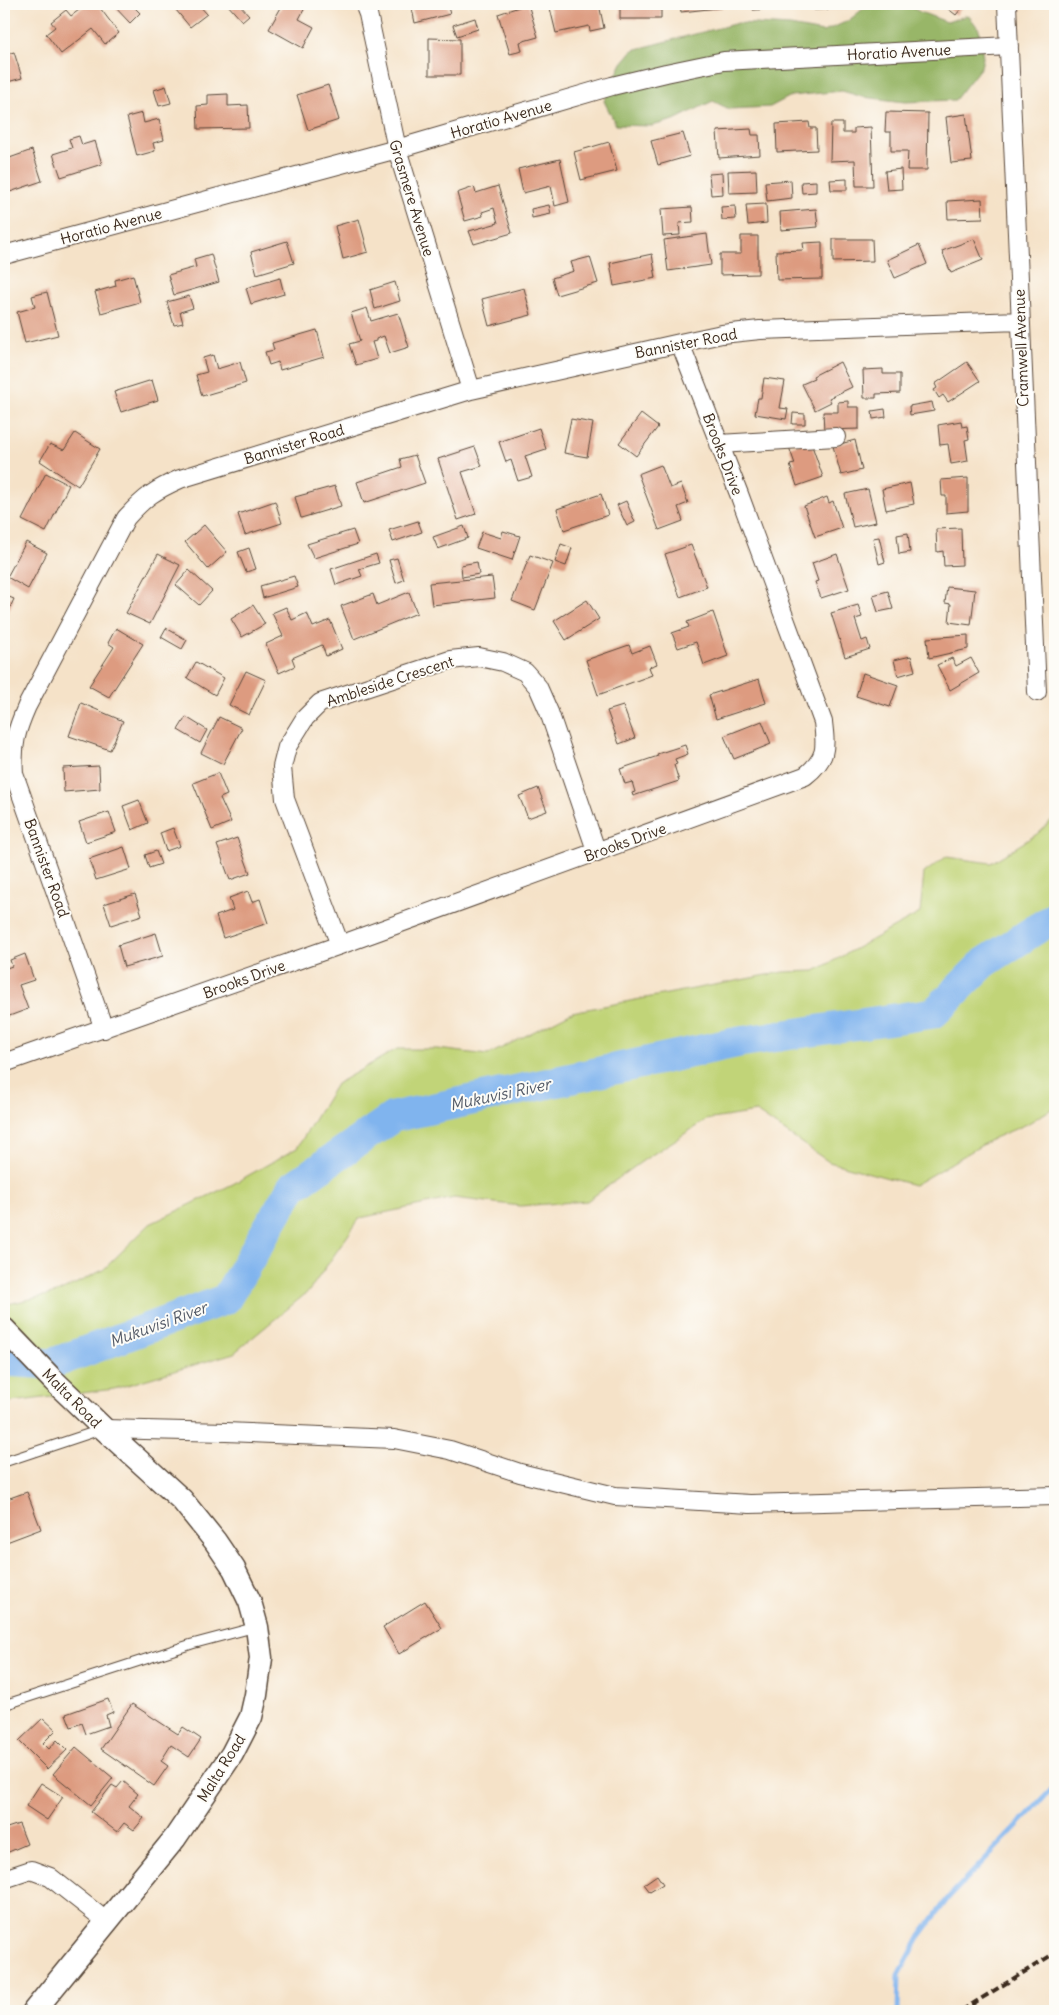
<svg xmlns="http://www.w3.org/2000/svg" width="1059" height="2015" viewBox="0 0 1059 2015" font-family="Delius,sans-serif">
	<rect width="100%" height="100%" fill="#fdfcf7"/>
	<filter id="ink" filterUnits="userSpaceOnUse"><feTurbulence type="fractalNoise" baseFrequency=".02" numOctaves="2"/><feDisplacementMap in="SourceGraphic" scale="10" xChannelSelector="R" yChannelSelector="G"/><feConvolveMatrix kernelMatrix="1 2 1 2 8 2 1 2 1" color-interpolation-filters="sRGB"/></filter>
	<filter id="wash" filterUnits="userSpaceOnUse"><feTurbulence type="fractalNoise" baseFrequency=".0096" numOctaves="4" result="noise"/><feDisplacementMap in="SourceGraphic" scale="20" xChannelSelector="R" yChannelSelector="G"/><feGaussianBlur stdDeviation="1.12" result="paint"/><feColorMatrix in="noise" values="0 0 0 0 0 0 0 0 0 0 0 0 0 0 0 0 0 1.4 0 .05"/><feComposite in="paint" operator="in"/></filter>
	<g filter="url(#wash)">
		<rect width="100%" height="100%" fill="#f5e2c8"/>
		<path fill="#c1d478" stroke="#7e7f4b" d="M1055 817V1107L1027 1124 994 1138 914 1185 829 1162 756 1112 706 1120 644 1160 587 1201 520 1206 454 1198 360 1218 309 1291 234 1353 114 1389 4 1403V1305L57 1293 103 1270 150 1224 233 1184 297 1148 336 1084 397 1049H437L488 1055 572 1012 783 972 815 971 920 913 924 873 946 857 991 863 1037 834Z"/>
		<path fill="#98b668" stroke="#6a7043" d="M885 4H905L920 12 947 22 968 15 979 29 983 58 981 67 955 100 905 102 863 97 842 91 791 96 770 107 729 109 713 101 674 120 652 126 616 125 604 101 622 63 633 50 738 23 790 26 823 32 848 21 864 8Z"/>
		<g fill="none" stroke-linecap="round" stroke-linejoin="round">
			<path stroke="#80b4ee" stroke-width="5" d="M898 2011 899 1975 920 1936 949 1897 1055 1786"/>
			<path stroke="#80b4ee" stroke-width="31" d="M4 1361 51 1364 226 1299 292 1187 393 1117 739 1042 934 1013 984 963 1055 917"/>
		</g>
		<g id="blocks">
			<path fill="#dd9b80" d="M87 4H97L119 33 105 44 93 29 61 54 46 34 55 27 51 22 66 10 71 16Z
				M112 4H137L134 7 140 13 130 23Z
				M171 4H198L207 14 190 27Z
				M227 4H239L249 15 242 21Z
				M283 4H307L299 19 314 27 303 48 269 29Z
				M411 4H447L450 14 415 23Z
				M528 4 538 37 520 42 522 51 510 54 498 14Z
				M549 4H599L604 28 590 31 589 26 556 33Z
				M620 4H661V19H620Z
				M680 4H726L727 7 681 12Z
				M753 4H791V8L753 10Z
				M814 4H847V9L814 10Z
				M942 4H965L956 15Z
				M475 18 478 29 457 36 453 25Z
				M429 38 460 39V75H429Z
				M14 52 22 78 4 83V55Z
				M328 85 339 120 308 130 297 95Z
				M166 86 171 103 159 106 154 90Z
				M228 94V106L248 105 249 128 198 129 197 106 208 105V95Z
				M886 112 928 113 927 170H907L908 151H891V132H885Z
				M142 113 144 123 159 119 164 140 153 143 155 151 137 156 127 117Z
				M966 114 972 161 951 163 946 117Z
				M809 122 810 128H816L817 150 777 152 776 124Z
				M831 123H843V133H854V128L871 127 873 186H856L855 160 830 161Z
				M751 129 752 135H759L760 155 719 158 717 131Z
				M683 133 690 156 658 165 651 141Z
				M79 136 82 145 95 141 102 164 61 177 53 154 72 148 69 139Z
				M609 142 617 171 581 180 574 152Z
				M32 150 42 181 4 194V160Z
				M560 159 569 202 555 206 551 186 523 193 518 169Z
				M901 169 902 189 887 190 885 171Z
				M756 170 757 192 729 193 728 171Z
				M722 173 723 194 711 195 709 174Z
				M847 179V190H831L830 180Z
				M791 180 792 198 767 201 765 182Z
				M816 181V192L802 193 801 182Z
				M498 186 512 233 474 244 469 231 498 223 494 208 482 212 483 216 465 221 457 193 474 187 476 193Z
				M982 199 983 218 948 219 947 201Z
				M766 204 767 223 748 225 746 205Z
				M549 205 551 214 532 218 531 209Z
				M735 206 736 219 722 220 721 207Z
				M692 207 693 222 679 223 680 235 663 236 661 209Z
				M816 209 818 227 781 230 780 212Z
				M359 219 368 252 343 259 335 226Z
				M707 234 711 265 668 271 664 240Z
				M741 236H758V274L720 275V254H741Z
				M833 239H872L873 261 833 262Z
				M974 239 983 260 951 273 942 251Z
				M287 241 294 263 257 274 251 252Z
				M822 242V279L777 280 776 251 804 250 803 243Z
				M919 245 927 264 895 278 887 260Z
				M211 254 219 282 174 295 168 275 196 267 194 259Z
				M652 254 656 278 614 286 610 263Z
				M590 257 598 283 557 295 552 278 574 271 571 262Z
				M133 275 140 302 101 313 95 292 116 286 115 280Z
				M280 278 284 294 251 304 246 288Z
				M395 282 400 301 375 309 370 290Z
				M524 288 531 315 489 326 482 299Z
				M47 292 58 335 25 343 17 312 35 307 32 296Z
				M189 296 193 308 180 312 183 323 174 325 167 302Z
				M367 308 371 321 398 313 409 347 390 353 384 336 376 339V341L372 342 377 359 356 365 349 344 360 341 351 313Z
				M317 330 324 357 280 370 278 362 269 365 265 352 274 350 272 343Z
				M213 355 217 369 240 362 246 383 202 396 196 375 207 372 203 358Z
				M840 362 852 387 829 398 831 402 815 410 802 384 814 379 813 376Z
				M967 362 980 381 948 402 943 395 939 398 934 390 937 388 935 384Z
				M883 369V374H900V393L876 394V398H864L863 370Z
				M764 378 785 381 780 408 788 409 786 419 755 414 758 398H761Z
				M152 380 158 400 121 412 114 392Z
				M848 401V407H859V429L824 430 823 412H838V402Z
				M932 402 934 411 910 415 909 406Z
				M885 409 886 417 873 419 872 411Z
				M793 413 805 414V424H792Z
				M641 414 658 427 636 456 619 443Z
				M571 419 593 423 587 457 564 453Z
				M961 421 962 427 967 426 969 439 965 440 968 461 951 464 948 444 940 445 938 425Z
				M539 428 546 449 525 456 532 477 518 481 511 460 506 462 499 442Z
				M75 433 100 449 78 486 40 461 50 444 64 450Z
				M810 440 823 477 797 486 790 465 795 464 789 447Z
				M855 440 862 470 841 475 833 446Z
				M475 447 482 466 462 472 476 514 458 520 438 459Z
				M415 455 425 483 364 503 357 482 402 467 400 459Z
				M661 465 670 488 681 484 688 503 678 507 683 521 659 530 638 474Z
				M46 473 69 485 46 532 22 520Z
				M968 478V511L946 513V496H942L941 480Z
				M910 483 914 504 886 510 882 489Z
				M335 486 341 506 301 518 295 497Z
				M868 489 876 522 853 527 845 494Z
				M601 494 608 515 564 530 557 509Z
				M827 497 829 503 833 501 842 528 815 537 804 506Z
				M275 501 282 523 245 535 238 514Z
				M626 501 635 522 627 526 617 505Z
				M418 521 422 532 393 542 389 530Z
				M204 525 227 552 208 569 185 542Z
				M464 526 468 538 438 549 433 537Z
				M961 528 962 565 944 566 943 551 937 552 936 529Z
				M353 530 358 544 314 558 307 544Z
				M503 531 520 536 512 560 476 548 482 532 501 538Z
				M908 533 910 552 899 554 897 535Z
				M879 537 885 562 879 564 873 538Z
				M26 542 47 553 28 589 7 577Z
				M561 544 572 548 566 566 555 562Z
				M691 545 707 587 680 597 665 554Z
				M249 548 256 569 246 572 238 552Z
				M158 554 180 565 150 624 126 613Z
				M376 554 379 563 359 569 362 576 336 585 331 569Z
				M837 554 849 589 821 598 815 582 818 581 812 563Z
				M530 555 553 563 535 610 512 601Z
				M397 558 404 580 396 583 389 560Z
				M477 562 479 574 462 577 461 565Z
				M189 570 212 591 199 605 176 585Z
				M294 576 298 587 263 598 260 586Z
				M492 577 495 598 432 605 429 583Z
				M947 587 975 590 971 625 949 622 951 604 945 603Z
				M888 591 893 609 878 612 873 595Z
				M409 592 417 613 354 639 341 606 373 594 377 605Z
				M4 595 14 599 4 621Z
				M587 600 599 619 566 640 554 621Z
				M253 605 265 624 242 637 231 619Z
				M858 605 862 617 855 619 862 641 867 639 870 649 845 657 831 613Z
				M286 607 292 620 307 613 313 627 330 620 342 649 326 656 322 645 292 658 295 666 279 673 266 644 283 636 272 613Z
				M713 612 728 656 704 665 696 642 678 648 672 633 689 627 687 622Z
				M116 628 143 644 109 697 89 686 114 647 108 643Z
				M166 628 187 640 182 649 161 637Z
				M968 635V649L929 658 927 638Z
				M629 645 632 653 650 646 657 664 649 667 652 675 598 695 586 660Z
				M911 656 915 671 898 676 894 660Z
				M952 658 956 666 971 658 979 673 950 690 937 665Z
				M196 662 224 678 215 695 187 678Z
				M246 671 266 680 249 715 229 705Z
				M863 673 898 685 890 707 856 696Z
				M759 679 766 703 716 719 709 695Z
				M81 703 123 721 110 750 69 736Z
				M623 706 635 738 619 744 607 711Z
				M186 717 207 730 200 743 178 730Z
				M219 717 242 728 223 764 201 753Z
				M762 721 771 744 734 759 724 736Z
				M685 745 688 754 675 759 677 764 674 765 679 781 633 796 632 793 635 792 632 782 625 784 620 769 658 756 657 754Z
				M99 766 100 789 64 792 63 768Z
				M218 773 227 795 220 798 231 822 212 830 193 783Z
				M538 788 547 811 528 818 519 796Z
				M139 800 148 823 132 830 123 806Z
				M109 812 116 832 86 842 79 822Z
				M173 828 180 846 166 851 160 833Z
				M237 838 250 873 230 880 217 845Z
				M124 847 131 869 96 880 89 859Z
				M156 851 161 864 149 868 145 855Z
				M248 891 252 902 260 899 268 923 223 938 216 916 233 910 229 898Z
				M135 894 142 915 111 925 104 904Z
				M156 933 163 956 124 967 118 945Z
				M25 954 34 980 19 985 28 1009 4 1018V969L12 966 10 960Z
				M27 1492 41 1529 4 1543V1500Z
				M425 1601 442 1628 399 1654 383 1627Z
				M108 1699 113 1712 106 1715 109 1726 86 1734 82 1723 71 1727 66 1714Z
				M132 1704 178 1734 183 1727 201 1739 189 1757 171 1745 161 1761 168 1766 154 1786 101 1749Z
				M43 1718 56 1730 43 1743 49 1749 57 1740 67 1750 47 1769 19 1741Z
				M76 1747 113 1778 91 1805 53 1774Z
				M123 1781 138 1794 129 1806 144 1818 134 1830 124 1823 117 1832 91 1812 112 1785 117 1788Z
				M41 1783 63 1797 47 1820 26 1806Z
				M4 1819 7 1828 19 1824 27 1844 4 1854Z
				M657 1875 663 1884 650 1892 644 1884Z"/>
		</g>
	</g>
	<g filter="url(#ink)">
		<use href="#blocks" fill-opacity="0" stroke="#574638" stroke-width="1"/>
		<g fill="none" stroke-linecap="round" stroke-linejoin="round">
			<defs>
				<path id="service" d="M4 1462 103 1429
					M4 1705 192 1644 256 1627"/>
				<path id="minor" d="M364 4 368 14 397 149 471 390
					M1007 4 1037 692
					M4 255 397 149 612 86 666 73 724 61 1009 46
					M719 444 836 437
					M340 945 285 799 282 767 287 747 305 718 320 703 450 660 479 657 503 662 525 672 538 687 549 712 597 853
					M104 1029 14 774C12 745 16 731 27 706L126 518C145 497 155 490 180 479L471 390 680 343 722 334 760 330 1020 321
					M4 1063 340 945 805 776C827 759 826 748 823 722L739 494 680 343
					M104 1429 226 1432 394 1439 450 1450 520 1473 615 1496 750 1504 1055 1496
					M4 1879 31 1870 50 1877 106 1921"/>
				<path id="tertiary" d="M4 1329 53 1380 104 1429 182 1500 215 1541 234 1569 250 1602 257 1627 261 1658 256 1695 251 1717 232 1754 175 1838 34 2011"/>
			</defs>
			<use href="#service" stroke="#574638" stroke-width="11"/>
			<use href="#minor" stroke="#574638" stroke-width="20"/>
			<use href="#tertiary" stroke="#574638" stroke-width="25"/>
			<use href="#service" stroke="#fff" stroke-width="9"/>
			<use href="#minor" stroke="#fff" stroke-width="18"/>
			<use href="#tertiary" stroke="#fff" stroke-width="22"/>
			<path stroke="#3b2a1e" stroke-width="4" stroke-dasharray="8 4" stroke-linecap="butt" d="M961 2011 1055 1953"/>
		</g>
	</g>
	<g text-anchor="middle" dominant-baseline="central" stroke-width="4" stroke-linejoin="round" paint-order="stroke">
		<g font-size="15" fill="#3b2a1e" stroke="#fdfcf7">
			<text transform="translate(899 52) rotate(-3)">Horatio Avenue</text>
			<text transform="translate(501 119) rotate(-16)">Horatio Avenue</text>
			<text transform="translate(412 198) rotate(73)">Grasmere Avenue</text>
			<text transform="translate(111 226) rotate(-15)">Horatio Avenue</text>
			<text transform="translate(686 343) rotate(-11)">Bannister Road</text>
			<text transform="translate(1021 348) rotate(-92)">Cramwell Avenue</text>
			<text transform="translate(294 444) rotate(-17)">Bannister Road</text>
			<text transform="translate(723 454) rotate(69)">Brooks Drive</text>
			<text transform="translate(390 681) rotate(-18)">Ambleside Crescent</text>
			<text transform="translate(625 842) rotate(-20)">Brooks Drive</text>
			<text transform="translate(47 868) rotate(70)">Bannister Road</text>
			<text transform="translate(244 979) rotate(-20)">Brooks Drive</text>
			<text transform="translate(72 1398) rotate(45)">Malta Road</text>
			<text transform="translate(221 1768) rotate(-58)">Malta Road</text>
		</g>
		<g font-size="16" font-style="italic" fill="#535a67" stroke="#fdfcf7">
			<text transform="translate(500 1094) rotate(-12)">Mukuvisi River</text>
			<text transform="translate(158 1324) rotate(-20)">Mukuvisi River</text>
		</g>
	</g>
	<rect width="1059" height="2015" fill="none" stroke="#fdfcf7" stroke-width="20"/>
</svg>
